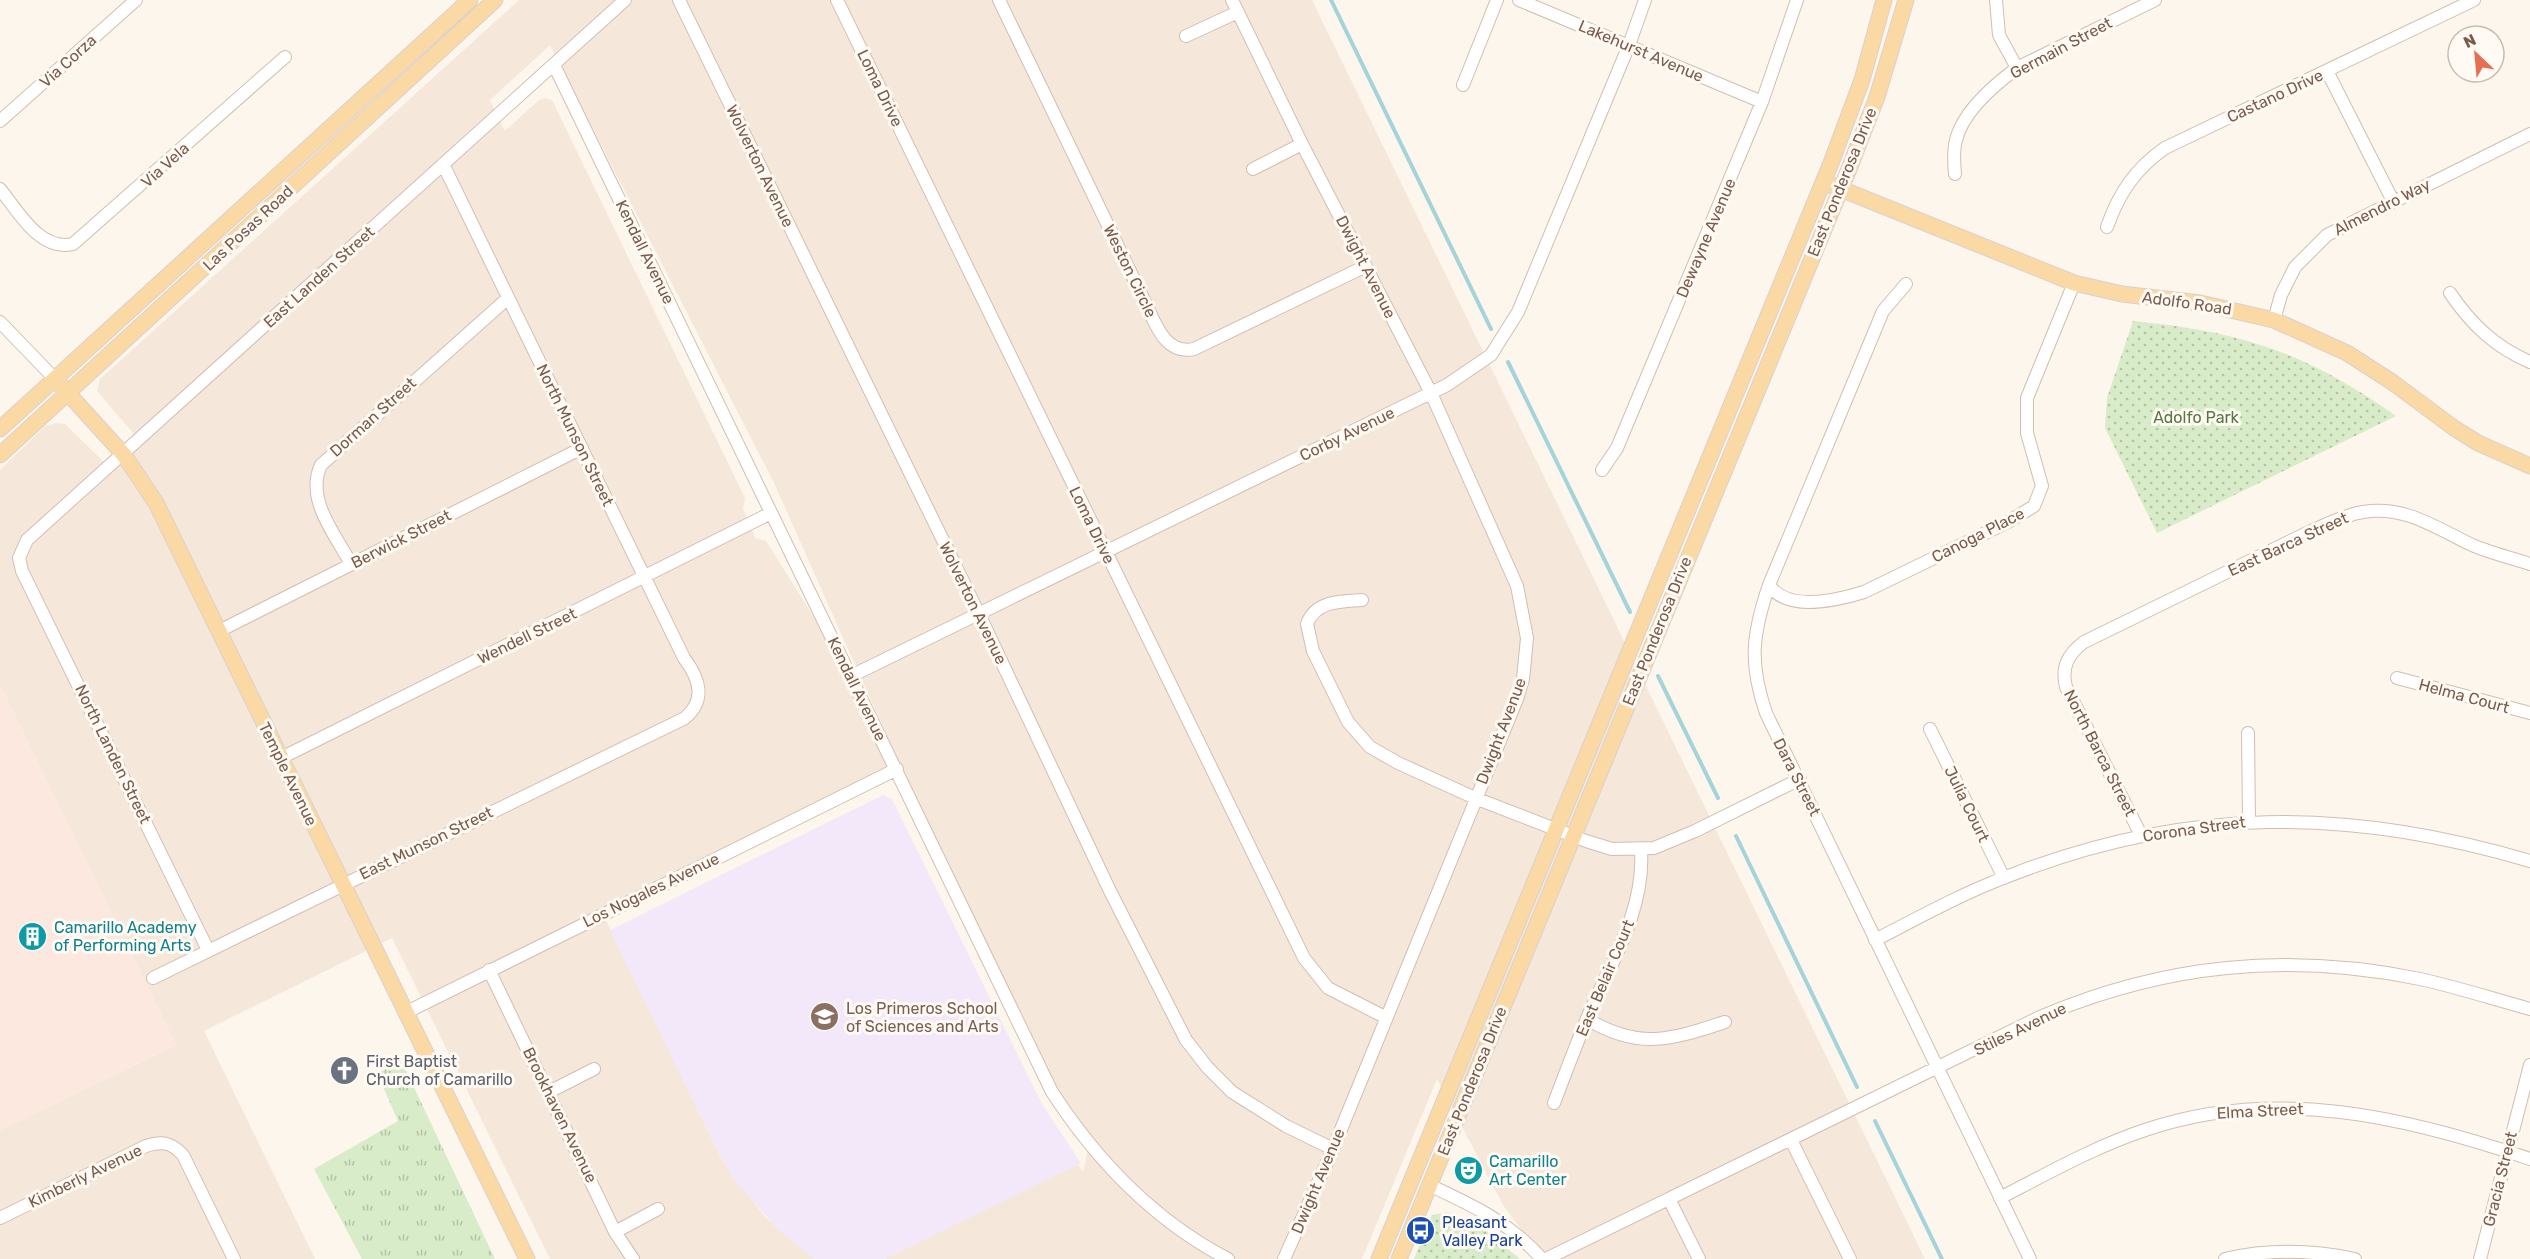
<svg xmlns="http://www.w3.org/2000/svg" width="2530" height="1259" viewBox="0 0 2530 1259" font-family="Rubik,sans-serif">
	<defs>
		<pattern id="grass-tufts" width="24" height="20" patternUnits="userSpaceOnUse" patternTransform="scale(1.5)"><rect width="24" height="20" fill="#d8ecc9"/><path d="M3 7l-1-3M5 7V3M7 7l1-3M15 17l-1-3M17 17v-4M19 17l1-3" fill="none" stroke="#b4c2a5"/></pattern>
		<pattern id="park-dots" width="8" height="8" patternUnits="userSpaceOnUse" patternTransform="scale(1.5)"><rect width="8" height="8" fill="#d8ecc9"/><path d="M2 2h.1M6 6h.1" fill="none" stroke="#b4c2a5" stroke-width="1.8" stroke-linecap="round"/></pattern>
	</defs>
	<rect width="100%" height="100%" fill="#fdf6ec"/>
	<path fill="#f5e8da" d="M519 0H1312L1925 1259H1543L1503 1205 1437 1079 1362 1259H884L1078 1164 1083 1172 1089 1144 1068 1117 975 934 774 483 550 45 490 100 505 131 539 100 545 98 552 100 745 498 743 508 755 538 766 541 851 676 897 769 603 914 721 1158 765 1217 815 1259H550L392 938 204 1031 315 1259H0V1130L176 1045 0 685V470L45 426 56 423 65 424 109 467 139 440 97 391 100 379Z"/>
	<path fill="#fde8e0" d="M0 685 176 1045 0 1130Z"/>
	<path fill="#f3e8fa" d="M883 795 892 799 1042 1104 1081 1163 884 1259H815L778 1230 733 1178 721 1158 610 930Z"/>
	<path fill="url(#grass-tufts)" d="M402 1062 495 1259H362L314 1169 398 1121 377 1073Z"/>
	<path fill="url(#park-dots)" d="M2133 321C2243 332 2305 352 2396 416L2157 533 2105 428 2107 398Z
		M1448 1212 1481 1227 1520 1259H1414L1432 1215Z"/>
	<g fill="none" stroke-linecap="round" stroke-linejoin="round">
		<path stroke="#a5d3da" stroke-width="4" d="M1331 0 1491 329
			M1508 362 1630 612
			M1658 676 1718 798
			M1736 836 1857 1087
			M1875 1121 1942 1259"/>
		<defs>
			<path id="minor" d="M679 0 979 614 1110 891 1186 1040 1207 1067 1232 1092 1286 1126 1333 1149
				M837 0 1304 958 1328 988 1385 1017
				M999 0 1144 300C1155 322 1164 355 1194 349L1366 266
				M1232 0 1302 144 1431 393 1517 586 1527 638 1523 679 1517 699 1333 1149 1284 1259
				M1519 0 1762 102
				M1996 0 1999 35 2017 68
				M1186 36 1238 12
				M554 65 1052 1092C1097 1161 1155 1221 1228 1259
				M2327 71 2393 201
				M1463 85 1497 0
				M0 121 136 0
				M1253 169 1302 144
				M1955 174C1954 163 1953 151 1956 140 1963 111 1994 85 2017 68L2155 0
				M0 189C18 211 40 252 73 244L285 57
				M2107 227C2119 193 2135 169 2165 148L2474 0
				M1906 284 1883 311 1769 585C1752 635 1749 663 1766 713L2030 1259
				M2450 293C2471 324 2495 347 2530 362
				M2274 320 2281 295 2295 267 2327 235 2530 134
				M0 322 55 379
				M1602 470 1617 448 1762 102 1797 0
				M351 564C335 534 305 499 321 465L508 298
				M1769 585C1788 613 1838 600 1864 592L2008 522 2034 506 2042 486 2027 433V398L2074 283
				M1362 600C1341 601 1315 601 1307 624L1313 651 1348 722 1370 747 1398 763 1475 798 1586 841 1612 849 1654 848 1695 831 1800 779
				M219 631 582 448
				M851 676 1447 385 1491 355 1518 312 1629 45 1645 0
				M2397 678 2530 713
				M1930 729 2004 878
				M2248 733 2249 821
				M281 758 771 513
				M2141 835 2066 687C2061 667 2068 654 2084 642L2311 531C2328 524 2344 515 2363 512 2405 505 2436 528 2472 545 2491 553 2511 558 2530 564
				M1875 940C1918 918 1961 894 2006 877 2185 806 2348 807 2530 861
				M208 950 22 571 19 558 27 540 625 0
				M489 970 615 1232 633 1259
				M153 978 685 718C707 699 699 678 684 658L443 164
				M405 1013 897 769
				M1587 1019C1639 1050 1670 1040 1725 1022
				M549 1092 594 1069
				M1554 1103C1565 1074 1576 1045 1588 1016 1611 963 1645 910 1641 850
				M1791 1140 1850 1259
				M1429 1185C1474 1206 1509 1222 1542 1259
				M2000 1198C2048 1173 2096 1146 2148 1129 2276 1086 2407 1117 2530 1159
				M1669 1199 1699 1259
				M0 1218 146 1146C162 1141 171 1142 183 1155L234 1259
				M615 1232 658 1209
				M1546 1259 2040 1017C2164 964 2287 952 2420 979 2457 987 2493 999 2530 1009
				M2225 1259C2268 1249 2312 1250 2355 1259
				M2480 1259 2530 1065"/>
			<path id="major" d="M1831 185 2074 283 2122 294 2200 303 2274 320 2347 353 2392 382 2454 428 2478 443 2530 466
				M55 379 124 455 156 503 527 1259
				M0 429 470 0
				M0 455 495 0
				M1379 1259 1831 163 1862 80 1884 0
				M1399 1259 1849 169 1877 97 1906 0"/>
		</defs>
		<use href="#minor" stroke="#d1beb0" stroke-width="14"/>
		<use href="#major" stroke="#dad1cd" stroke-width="17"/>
		<use href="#minor" stroke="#fff" stroke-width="12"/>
		<use href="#major" stroke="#fbd9a5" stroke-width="15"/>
	</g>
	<defs>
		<symbol id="building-disc" viewBox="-11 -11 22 22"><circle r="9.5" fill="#0f9aa8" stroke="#fffaf3"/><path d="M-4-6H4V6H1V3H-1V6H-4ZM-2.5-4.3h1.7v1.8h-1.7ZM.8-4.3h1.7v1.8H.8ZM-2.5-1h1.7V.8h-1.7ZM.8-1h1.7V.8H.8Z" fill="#fff"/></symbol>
		<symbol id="school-disc" viewBox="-11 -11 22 22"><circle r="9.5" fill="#8d6e63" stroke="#fffaf3"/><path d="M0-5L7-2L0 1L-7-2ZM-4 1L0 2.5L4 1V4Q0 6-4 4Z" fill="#fff"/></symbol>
		<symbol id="church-disc" viewBox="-11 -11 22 22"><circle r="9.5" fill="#6b7280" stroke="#fffaf3"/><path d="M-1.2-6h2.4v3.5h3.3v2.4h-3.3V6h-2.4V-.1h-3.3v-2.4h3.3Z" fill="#fff"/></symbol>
		<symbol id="theatre-disc" viewBox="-11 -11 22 22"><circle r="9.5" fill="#0f9aa8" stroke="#fffaf3"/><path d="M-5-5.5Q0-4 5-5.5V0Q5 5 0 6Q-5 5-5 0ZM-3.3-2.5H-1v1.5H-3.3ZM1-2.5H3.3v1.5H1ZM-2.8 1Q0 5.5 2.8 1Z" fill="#fff"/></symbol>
		<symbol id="bus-disc" viewBox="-11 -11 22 22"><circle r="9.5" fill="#1a4fb4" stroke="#fffaf3"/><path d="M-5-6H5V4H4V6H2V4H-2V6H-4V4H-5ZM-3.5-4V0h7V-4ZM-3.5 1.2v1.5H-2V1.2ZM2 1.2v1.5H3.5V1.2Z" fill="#fff"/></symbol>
	</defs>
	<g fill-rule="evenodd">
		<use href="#building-disc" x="16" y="920" width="33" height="33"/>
		<use href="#school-disc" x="808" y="1000" width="33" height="33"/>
		<use href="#church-disc" x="328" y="1054" width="33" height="33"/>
		<use href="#theatre-disc" x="1452" y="1154" width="33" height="33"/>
		<use href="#bus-disc" x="1404" y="1214" width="33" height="33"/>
	</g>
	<g text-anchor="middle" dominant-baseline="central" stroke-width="6" stroke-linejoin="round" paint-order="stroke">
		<g font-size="16" fill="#7a5c4d" stroke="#fffaf3">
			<text transform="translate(2061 48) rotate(-28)">Germain Street</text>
			<text transform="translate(1641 51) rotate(23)">Lakehurst Avenue</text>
			<text transform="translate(68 61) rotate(-42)">Via Corza</text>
			<text transform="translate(880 88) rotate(64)">Loma Drive</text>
			<text transform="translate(2275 96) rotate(-25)">Castano Drive</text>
			<text transform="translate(165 165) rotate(-42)">Via Vela</text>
			<text transform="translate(760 166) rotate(64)">Wolverton Avenue</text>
			<text transform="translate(1842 182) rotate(-68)">East Ponderosa Drive</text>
			<text transform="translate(2382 207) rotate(-27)">Almendro Way</text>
			<text transform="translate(248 228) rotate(-43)">Las Posas Road</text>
			<text transform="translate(1706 238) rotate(-67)">Dewayne Avenue</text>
			<text transform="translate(645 252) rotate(64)">Kendall Avenue</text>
			<text transform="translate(1366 267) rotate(63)">Dwight Avenue</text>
			<text transform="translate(1130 271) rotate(64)">Weston Circle</text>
			<text transform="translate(319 277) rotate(-42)">East Landen Street</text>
			<text transform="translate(2187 303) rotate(8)">Adolfo Road</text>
			<text transform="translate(373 417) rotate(-42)">Dorman Street</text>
			<text transform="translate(1347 434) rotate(-26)">Corby Avenue</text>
			<text transform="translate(575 435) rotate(64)">North Munson Street</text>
			<text transform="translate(1092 525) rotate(64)">Loma Drive</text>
			<text transform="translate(1978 535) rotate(-27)">Canoga Place</text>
			<text transform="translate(401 539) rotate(-27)">Berwick Street</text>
			<text transform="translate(2288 544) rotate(-25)">East Barca Street</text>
			<text transform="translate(973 603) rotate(64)">Wolverton Avenue</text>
			<text transform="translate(1657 631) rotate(-68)">East Ponderosa Drive</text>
			<text transform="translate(527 636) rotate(-26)">Wendell Street</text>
			<text transform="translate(857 689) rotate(64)">Kendall Avenue</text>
			<text transform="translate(2464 696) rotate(15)">Helma Court</text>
			<text transform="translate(1501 731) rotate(-69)">Dwight Avenue</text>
			<text transform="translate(2100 753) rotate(63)">North Barca Street</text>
			<text transform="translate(113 754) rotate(64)">North Landen Street</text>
			<text transform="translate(288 774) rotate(64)">Temple Avenue</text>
			<text transform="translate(1797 777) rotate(63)">Dara Street</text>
			<text transform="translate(1967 804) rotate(64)">Julia Court</text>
			<text transform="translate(2194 829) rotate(-8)">Corona Street</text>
			<text transform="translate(426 843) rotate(-26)">East Munson Street</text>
			<text transform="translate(651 890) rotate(-26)">Los Nogales Avenue</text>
			<text transform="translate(1605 978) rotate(-67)">East Belair Court</text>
			<text transform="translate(2020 1029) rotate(-26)">Stiles Avenue</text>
			<text transform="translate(1472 1081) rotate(-68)">East Ponderosa Drive</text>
			<text transform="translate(2260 1111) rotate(-3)">Elma Street</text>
			<text transform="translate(560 1115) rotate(64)">Brookhaven Avenue</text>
			<text transform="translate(85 1176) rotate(-26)">Kimberly Avenue</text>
			<text transform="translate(2500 1179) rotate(-76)">Gracia Street</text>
			<text transform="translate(1318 1181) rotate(-67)">Dwight Avenue</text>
		</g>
		<g font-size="16" fill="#537a41" stroke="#fffaf3">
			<text x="2196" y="417">Adolfo Park</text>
		</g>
		<g font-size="16" fill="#0d838f" stroke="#fffaf3" text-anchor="start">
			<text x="54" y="927">Camarillo Academy<tspan x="54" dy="18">of Performing Arts</tspan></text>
			<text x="1489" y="1161">Camarillo<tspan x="1489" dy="18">Art Center</tspan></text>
		</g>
		<g font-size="16" fill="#785e54" stroke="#fffaf3" text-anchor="start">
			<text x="846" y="1008">Los Primeros School<tspan x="846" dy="18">of Sciences and Arts</tspan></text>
		</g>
		<g font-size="16" fill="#5b616d" stroke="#fffaf3" text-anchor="start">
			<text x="366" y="1061">First Baptist<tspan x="366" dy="18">Church of Camarillo</tspan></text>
		</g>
		<g font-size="16" fill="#164399" stroke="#fffaf3" text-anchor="start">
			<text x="1442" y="1222">Pleasant<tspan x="1442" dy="18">Valley Park</tspan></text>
		</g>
	</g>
	<g transform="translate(2476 54) rotate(334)"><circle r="28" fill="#fffaf3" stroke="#cabbb1" stroke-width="1.5"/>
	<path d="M0-4.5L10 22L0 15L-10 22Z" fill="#e76f51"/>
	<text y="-9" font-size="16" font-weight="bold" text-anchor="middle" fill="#7a5c4d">N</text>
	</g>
</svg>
